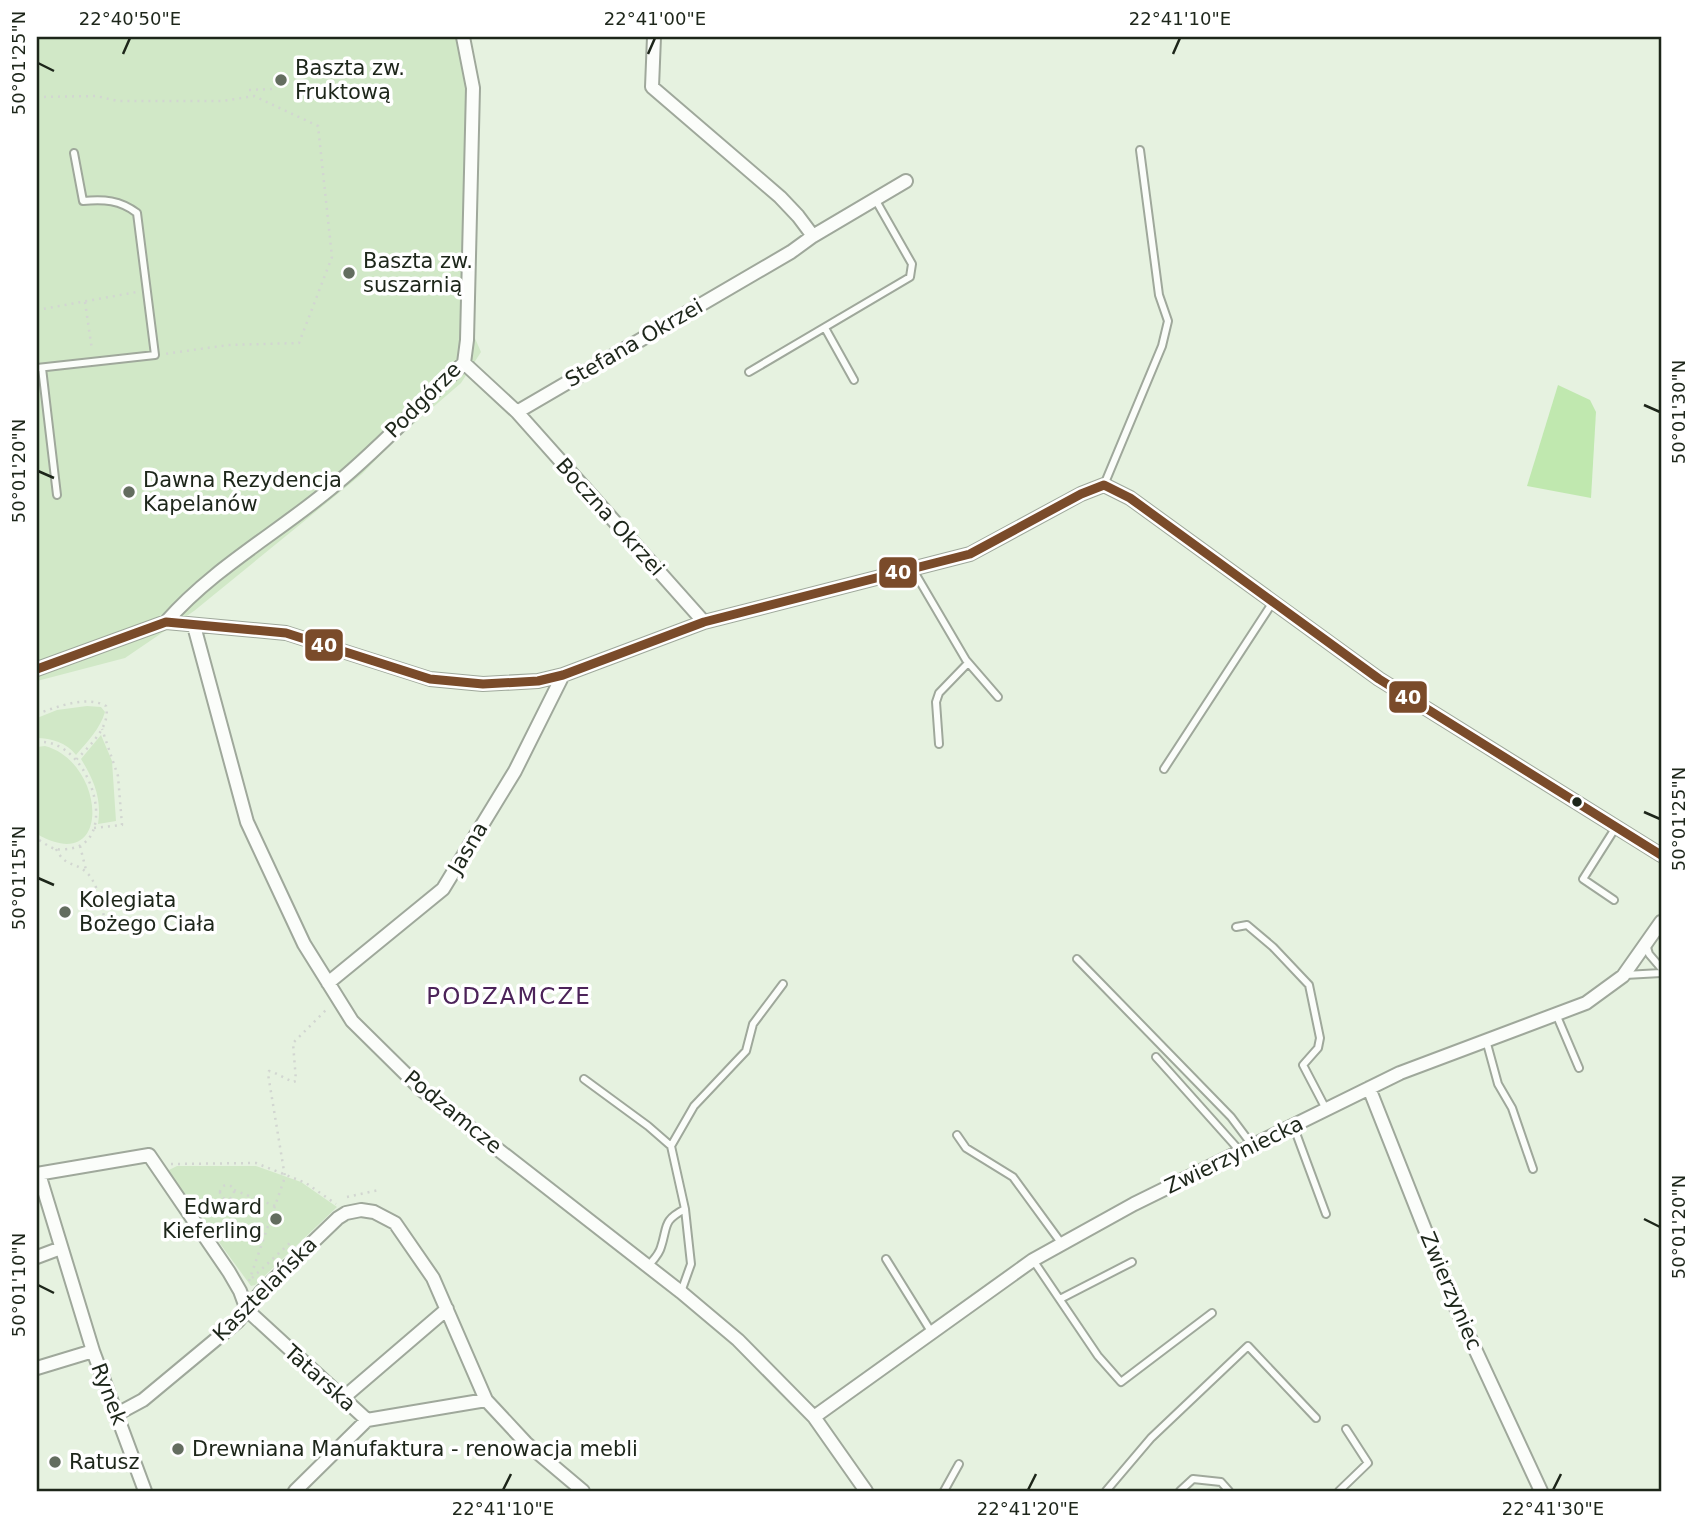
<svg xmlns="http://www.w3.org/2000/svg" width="1698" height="1528" viewBox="0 0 1698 1528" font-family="'DejaVu Sans',sans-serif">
	<rect width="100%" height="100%" fill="#e6f2e0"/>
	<path fill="#d1e8c7" d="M37 37H469L478 74 479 140 474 336 481 352 461 383 395 440 362 474 194 611 125 658 37 681Z
		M87 706 101 707 105 712C100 729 87 742 76 755 67 743 51 738 37 738V718L57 710Z
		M101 735 112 761 116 821 98 824C102 799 94 780 81 759Z
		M45 746C106 762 113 878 37 834V747Z
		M177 1166H256L301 1182 337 1207 255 1285 251 1286 172 1178 169 1170Z"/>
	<path fill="#c0e8af" d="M1558 385 1590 400 1596 412 1591 498 1527 486Z"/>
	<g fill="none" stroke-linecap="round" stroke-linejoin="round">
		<defs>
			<path id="lane" d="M825 328 854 380
				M37 368 155 355 137 213C120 200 104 199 83 201L74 153
				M42 368 57 495
				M749 372 910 277 912 264 875 199
				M1104 485 1162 346 1168 321 1159 295 1140 150
				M912 568 966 660 998 697
				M939 744 936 702 939 693 968 663
				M1164 769 1273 602
				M1614 900 1583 879 1616 827
				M1236 927 1247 925 1273 947 1309 985 1320 1038 1318 1048 1303 1065 1326 1109
				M1646 944 1649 954 1661 968
				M1077 959 1231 1117 1252 1145
				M1625 975 1661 973
				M1556 1014 1579 1068
				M1486 1040 1498 1084 1512 1108 1533 1169
				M1156 1057 1240 1151
				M584 1079 648 1126 671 1146
				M1293 1125 1326 1214
				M957 1135 966 1148 1013 1177 1062 1244
				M886 1259 932 1333
				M1033 1260 1098 1356 1121 1382 1212 1313
				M648 1266C653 1260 659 1255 661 1247 668 1226 662 1221 685 1209
				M681 1292 691 1264 685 1209 671 1146 694 1106 746 1051 753 1024 783 984
				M1060 1299 1132 1262
				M944 1491 959 1464
				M1106 1491 1151 1438 1248 1346 1316 1418
				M1180 1491 1193 1479 1221 1482 1229 1491
				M1339 1491 1368 1463 1346 1429"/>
			<path id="street" d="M813 236 906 181
				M464 363 517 412 704 622
				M517 412 791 252 813 236 798 216 780 197 652 87 654 37
				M166 622C214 567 281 531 336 484 381 447 421 403 464 363L467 340 473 88 463 37
				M194 626 247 822 304 944 352 1021 423 1091 681 1292 738 1340 814 1417 866 1491
				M37 669 166 622 286 633 430 679 483 684 538 681 563 675 704 622 970 554 1081 494 1104 485 1130 498 1379 679 1661 855
				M328 983 443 889 515 771 563 675
				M1369 1088 1456 1308 1541 1491
				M37 1174 149 1155 229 1272 240 1291 247 1310 367 1420 486 1400
				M39 1174 93 1351
				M37 1257 61 1248
				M37 1368 93 1351 145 1491
				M342 1399 447 1309
				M117 1414 143 1400 238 1321 261 1292 338 1218 346 1213 361 1210 374 1212 395 1223 433 1278 486 1400 526 1443 583 1491
				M814 1417 1033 1260 1134 1204 1400 1073 1586 1003 1623 976 1661 922
				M295 1491 367 1420"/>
		</defs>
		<use href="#lane" stroke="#9fa89b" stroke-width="10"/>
		<use href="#street" stroke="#9fa89b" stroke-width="16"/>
		<path stroke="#d2d6d1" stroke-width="2.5" stroke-dasharray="2 5" stroke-linecap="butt" d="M249 90 272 89
			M37 97 96 96 118 101H223L254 96 318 126 332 257 299 343 228 345 165 354
			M85 302 92 350
			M37 310 137 292
			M37 714C56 707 87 695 106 706 111 727 89 746 76 760
			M37 742C89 737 120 838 73 848 68 849 61 850 56 849 50 848 43 842 37 839
			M94 828 122 825 118 776 102 729
			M80 846 86 870
			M56 849C66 868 74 861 86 872 99 883 104 915 106 930
			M171 1164 256 1163 306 1183 336 1204
			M220 1192a7 7 0 1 1 14 0a7 7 0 1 1-14 0Z
			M234 1190 275 1206
			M347 1197 379 1190
			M252 1278 291 1242
			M249 1281 285 1177 268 1074 269 1071 273 1072 293 1082 296 1081 293 1043 327 1009"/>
		<use href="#lane" stroke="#fbfdfa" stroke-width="6"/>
		<use href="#street" stroke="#fbfdfa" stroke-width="12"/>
		<defs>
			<path id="bus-1" d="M37 669 166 622 286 633 430 679 483 684 538 681 563 675 704 622 970 554 1081 494 1104 485 1130 498 1379 679 1661 855"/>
		</defs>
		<use href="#bus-1" stroke="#fff" stroke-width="14"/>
		<use href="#bus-1" stroke="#7a4b2a" stroke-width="9"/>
	</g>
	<path fill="none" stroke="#1d261a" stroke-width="2.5" d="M123 54 130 38M648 54 655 38M1173 54 1180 38M38 63 54 71M1644 405 1660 412M38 471 54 478M1644 812 1660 819M38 878 54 885M1644 1219 1660 1227M38 1285 54 1293M503 1490 511 1474M1028 1490 1036 1474M1553 1490 1561 1474"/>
	<g fill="#636d5f" stroke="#fff" stroke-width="2.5">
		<circle cx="281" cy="80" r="7"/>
		<circle cx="349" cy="273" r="7"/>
		<circle cx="129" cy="492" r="7"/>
		<circle cx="65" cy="912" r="7"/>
		<circle cx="276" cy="1219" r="7"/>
		<circle cx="178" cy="1449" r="7"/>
		<circle cx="55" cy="1462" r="7"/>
	</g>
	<circle fill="#1d261a" stroke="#fff" stroke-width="2.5" cx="1577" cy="802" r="6"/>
	<g text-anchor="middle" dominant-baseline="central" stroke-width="7" stroke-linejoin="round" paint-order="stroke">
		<g font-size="21" fill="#1d261a" stroke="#fff" text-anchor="start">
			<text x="295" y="68">Baszta zw.<tspan x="295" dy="24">Fruktową</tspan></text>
			<text x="363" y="261">Baszta zw.<tspan x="363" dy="24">suszarnią</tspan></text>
			<text x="143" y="480">Dawna Rezydencja<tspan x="143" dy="24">Kapelanów</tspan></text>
			<text x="79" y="900">Kolegiata<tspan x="79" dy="24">Bożego Ciała</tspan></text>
			<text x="262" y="1207" text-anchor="end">Edward<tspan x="262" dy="24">Kieferling</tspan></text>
			<text x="192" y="1449">Drewniana Manufaktura - renowacja mebli</text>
			<text x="69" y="1462">Ratusz</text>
		</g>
		<g font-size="21" fill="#1d261a" stroke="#fff">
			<text transform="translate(634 343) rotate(-30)">Stefana Okrzei</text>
			<text transform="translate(423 400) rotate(-45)">Podgórze</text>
			<text transform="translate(610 517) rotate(48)">Boczna Okrzei</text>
			<text transform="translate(468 848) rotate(-59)">Jasna</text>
			<text transform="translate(453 1112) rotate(39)">Podzamcze</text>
			<text transform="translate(1234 1155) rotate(-26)">Zwierzyniecka</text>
			<text transform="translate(265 1289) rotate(-45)">Kasztelańska</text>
			<text transform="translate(1451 1291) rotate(67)">Zwierzyniec</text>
			<text transform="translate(320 1378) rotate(42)">Tatarska</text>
			<text transform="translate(109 1394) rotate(69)">Rynek</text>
		</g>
		<g font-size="23" letter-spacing="2" fill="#4c2359" stroke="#fff">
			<text x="509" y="996">PODZAMCZE</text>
		</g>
	</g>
	<g stroke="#fff" stroke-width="2.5">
		<rect x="878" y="556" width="40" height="33" rx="7" fill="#7a4b2a"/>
		<rect x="304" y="628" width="40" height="34" rx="7" fill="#7a4b2a"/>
		<rect x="1388" y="680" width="40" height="34" rx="7" fill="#7a4b2a"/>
	</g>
	<g font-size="19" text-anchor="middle" font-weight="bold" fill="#fff">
		<text x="898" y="579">40</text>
		<text x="324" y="652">40</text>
		<text x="1408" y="704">40</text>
	</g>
	<rect width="1698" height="1528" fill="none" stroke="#ffffff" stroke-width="77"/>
	<rect x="38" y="38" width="1622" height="1452" fill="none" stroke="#1d261a" stroke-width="2.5"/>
	<g font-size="18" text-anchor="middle" fill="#1d261a">
		<text x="130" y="25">22°40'50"E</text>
		<text x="655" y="25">22°41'00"E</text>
		<text x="1180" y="25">22°41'10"E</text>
		<text transform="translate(19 63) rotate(-90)" y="6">50°01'25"N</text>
		<text transform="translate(1679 412) rotate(-90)" y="6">50°01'30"N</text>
		<text transform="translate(19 471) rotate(-90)" y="6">50°01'20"N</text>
		<text transform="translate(1679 819) rotate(-90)" y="6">50°01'25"N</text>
		<text transform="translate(19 878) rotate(-90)" y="6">50°01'15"N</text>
		<text transform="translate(1679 1227) rotate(-90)" y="6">50°01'20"N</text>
		<text transform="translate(19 1285) rotate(-90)" y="6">50°01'10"N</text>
		<text x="503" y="1515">22°41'10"E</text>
		<text x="1028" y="1515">22°41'20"E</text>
		<text x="1553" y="1515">22°41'30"E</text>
	</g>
</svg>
